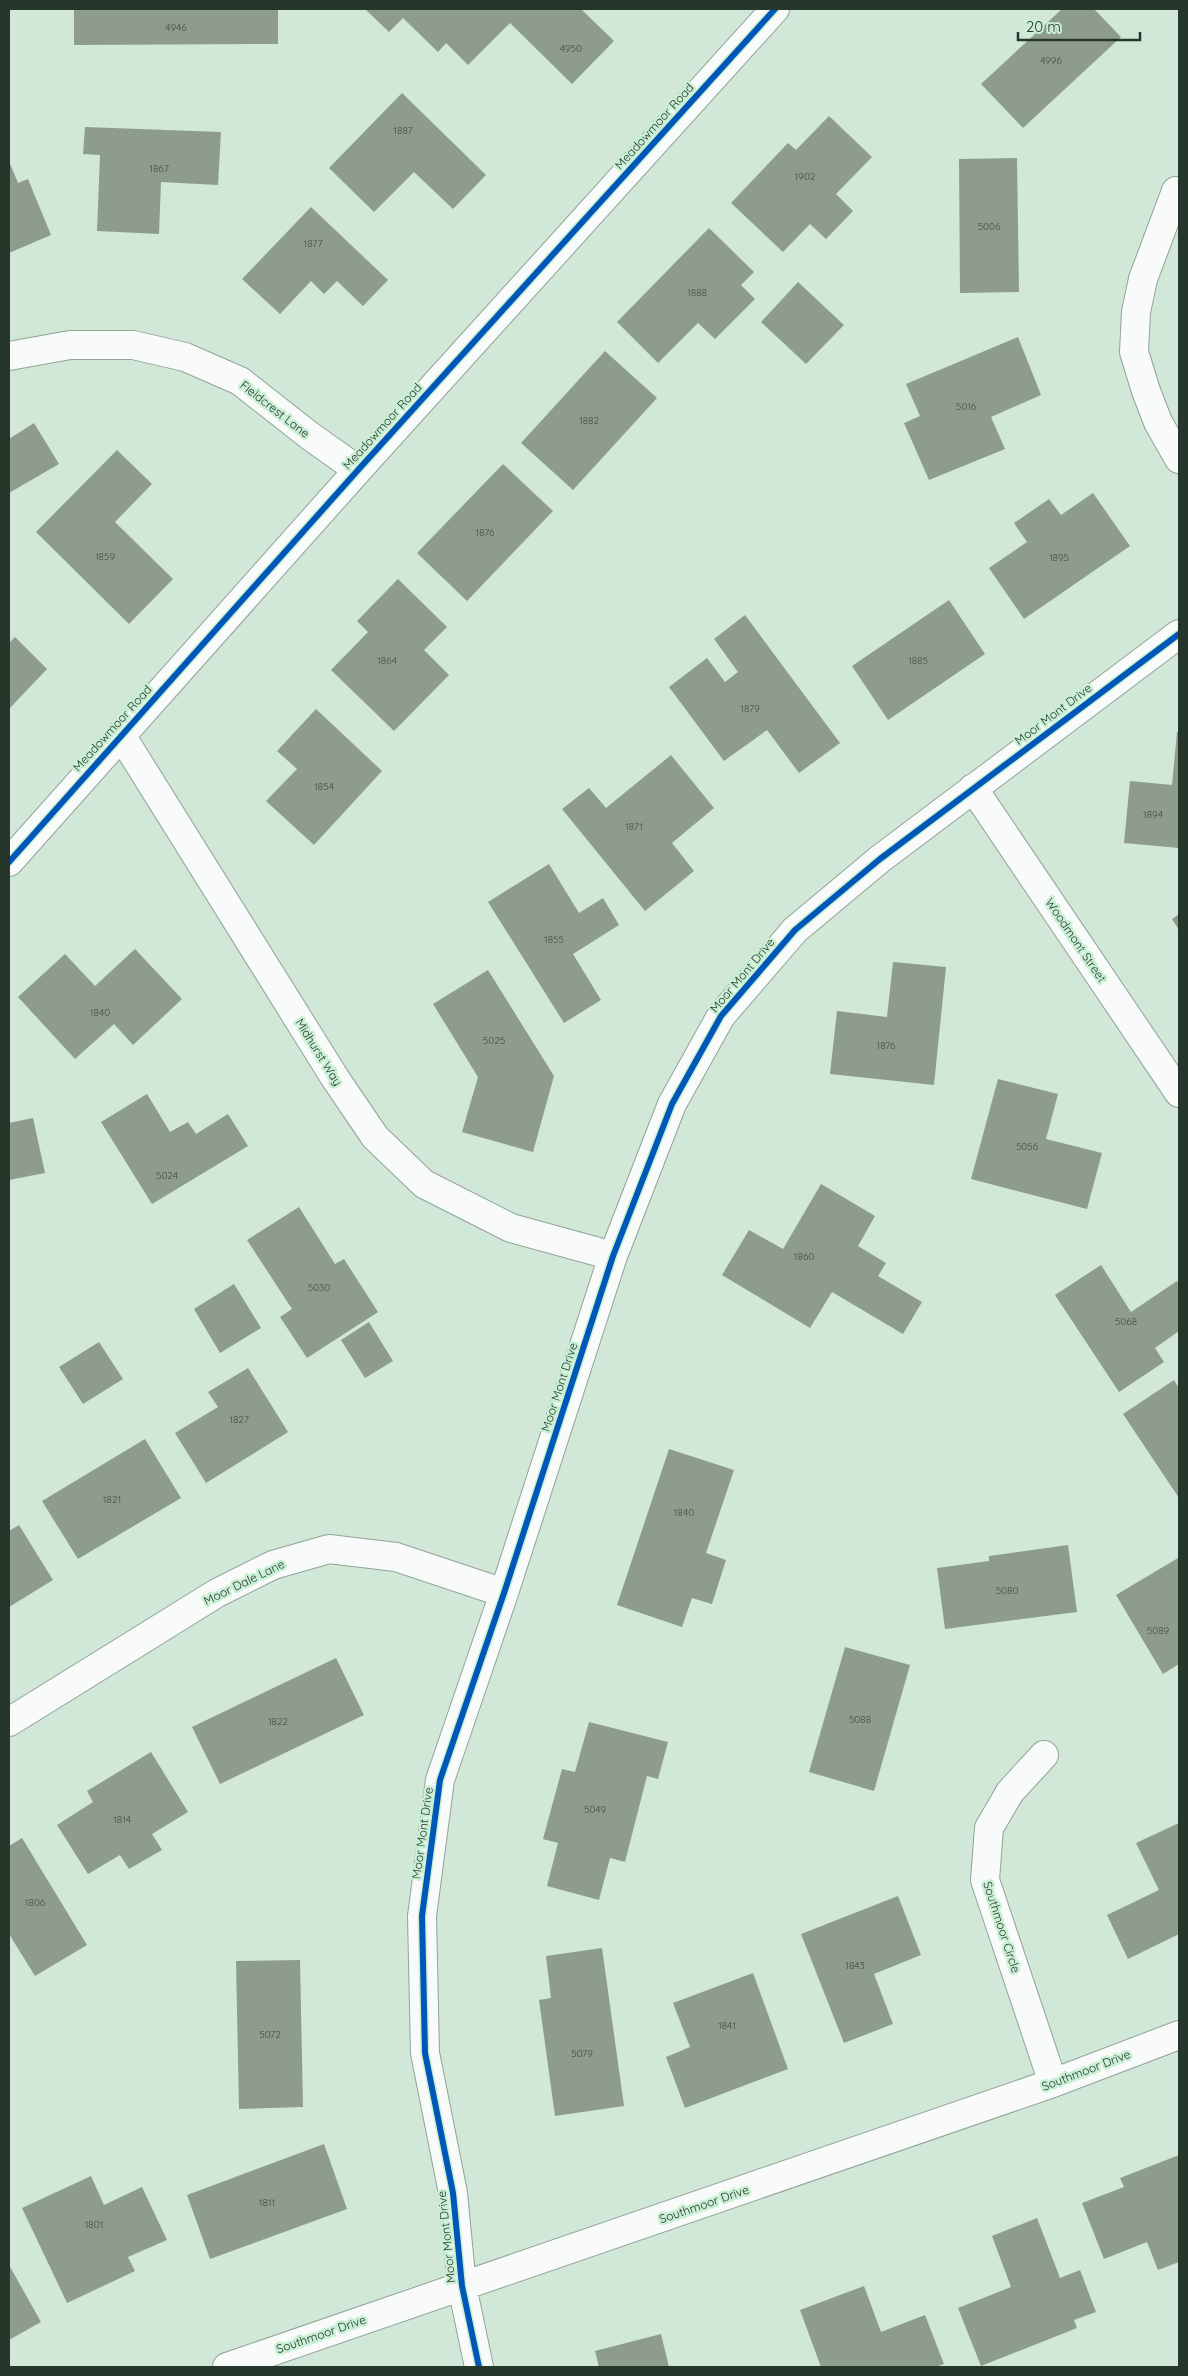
<svg xmlns="http://www.w3.org/2000/svg" width="1188" height="2376" viewBox="0 0 1188 2376" font-family="Quicksand,sans-serif">
	<rect width="100%" height="100%" fill="#d1e7d8"/>
	<path fill="#8e9c8e" d="M74 9H278V44L74 45Z
		M365 9H581L614 41 572 84 510 23 468 65 446 43 438 52 403 18 389 32Z
		M1062 9H1094L1121 37 1023 128 981 84Z
		M402 93 486 175 453 209 414 172 374 212 329 168Z
		M829 116 872 157 836 194 853 211 826 239 810 224 783 252 731 203 788 143 796 150Z
		M85 127 221 132 218 185 161 182 159 234 97 231 100 155 83 154Z
		M1017 158 1019 292 960 293 959 159Z
		M9 161 18 183 28 179 51 235 9 253Z
		M311 207 388 280 363 306 337 281 324 294 311 281 280 314 242 279Z
		M709 228 754 272 741 285 755 299 715 339 698 323 658 363 617 322Z
		M798 282 844 325 806 364 761 322Z
		M1018 337 1041 395 991 417 1005 449 929 480 904 423 920 416 906 384Z
		M605 351 657 398 573 490 521 443Z
		M34 423 59 464 9 493V439Z
		M117 450 152 484 115 522 173 579 129 624 36 532Z
		M503 464 553 511 467 601 417 553Z
		M1093 493 1130 546 1024 619 989 568 1027 542 1014 523 1049 499 1061 515Z
		M398 579 447 627 424 650 449 675 394 731 331 670 368 632 357 621Z
		M949 600 985 654 888 720 852 666Z
		M745 615 840 743 799 773 767 730 724 761 669 687 707 658 725 682 738 672 714 639Z
		M15 637 47 669 9 709V643Z
		M316 709 382 771 314 845 266 801 297 769 277 751Z
		M1177 732H1179V848L1124 843 1130 781 1172 785Z
		M671 755 714 808 672 843 694 871 645 911 562 809 589 788 606 808Z
		M549 864 579 913 603 898 619 925 573 954 601 1000 564 1023 488 902Z
		M1179 914V930L1172 919Z
		M135 949 182 999 133 1045 114 1024 75 1059 18 997 65 954 95 986Z
		M893 962 946 967 934 1085 830 1074 837 1011 887 1017Z
		M488 970 554 1076 533 1152 462 1132 478 1077 433 1004Z
		M998 1079 1058 1094 1046 1139 1102 1153 1087 1209 971 1179Z
		M147 1094 170 1132 188 1122 196 1134 228 1114 248 1146 152 1204 101 1122Z
		M33 1118 45 1173 9 1180V1123Z
		M821 1184 875 1216 858 1246 886 1263 878 1276 922 1302 903 1334 832 1292 810 1328 722 1275 749 1230 783 1249Z
		M299 1207 335 1264 344 1259 378 1312 307 1358 280 1317 292 1309 247 1240Z
		M1101 1265 1131 1312 1177 1281 1179 1284V1331L1155 1348 1164 1362 1119 1392 1055 1295Z
		M234 1284 261 1328 220 1353 194 1309Z
		M369 1322 393 1361 365 1378 341 1340Z
		M99 1342 123 1379 83 1404 59 1367Z
		M248 1368 288 1432 206 1483 175 1433 218 1407 208 1392Z
		M1174 1380 1179 1388V1498L1123 1414Z
		M145 1439 181 1498 78 1559 42 1501Z
		M669 1449 734 1470 706 1553 726 1560 712 1604 692 1598 682 1627 617 1605Z
		M19 1525 53 1580 9 1607V1531Z
		M1068 1545 1077 1612 945 1629 937 1568 989 1561V1556Z
		M1178 1558 1179 1664 1163 1674 1116 1595Z
		M845 1647 910 1665 874 1791 809 1772Z
		M336 1658 364 1715 220 1784 192 1727Z
		M589 1722 668 1742 658 1779 647 1776 625 1862 610 1858 599 1900 547 1886 558 1843 543 1839 562 1769 575 1772Z
		M151 1752 188 1812 152 1834 162 1850 129 1869 120 1855 88 1874 57 1825 93 1802 87 1791Z
		M1179 1823V1934L1128 1959 1107 1915 1159 1890 1136 1843Z
		M22 1838 87 1945 35 1976 9 1934V1846Z
		M898 1896 921 1955 874 1974 893 2024 844 2043 801 1934Z
		M602 1948 624 2106 555 2116 539 2000 551 1998 546 1956Z
		M300 1960 303 2107 239 2109 236 1961Z
		M753 1973 788 2069 685 2108 666 2057 690 2047 673 2003Z
		M324 2144 347 2209 210 2259 187 2195Z
		M1179 2155V2262L1158 2270 1147 2242 1104 2259 1082 2203 1124 2187 1120 2178Z
		M91 2176 104 2205 142 2187 167 2240 128 2257 135 2271 67 2303 22 2208Z
		M1037 2218 1060 2278 1080 2270 1096 2312 1074 2320 1077 2328 981 2366 958 2308 1011 2287 992 2236Z
		M9 2265 41 2322 9 2340Z
		M864 2286 881 2332 925 2315 944 2364 935 2367H821L800 2310Z
		M661 2334 669 2367H599L595 2351Z"/>
	<g fill="none" stroke-linecap="round" stroke-linejoin="round">
		<defs>
			<path id="minor" d="M1176 191 1143 279 1136 312 1134 352 1146 391 1158 422 1179 459
				M9 356 70 345H133L185 357 240 381 310 436 358 470
				M121 735 335 1078 375 1137 424 1184 511 1228 613 1256
				M973 788 1179 1093
				M9 862 358 470 775 9
				M9 1722 217 1593 273 1565 329 1549 396 1557 504 1593
				M1044 1755 1010 1792 989 1828 985 1880 1053 2083
				M227 2367 1053 2083 1179 2035
				M479 2367 462 2286 453 2193 425 2053 422 1916 440 1780 504 1593 613 1256 672 1104 721 1016 795 930 880 859 1179 634"/>
		</defs>
		<use href="#minor" stroke="#92a398" stroke-width="30"/>
		<use href="#minor" stroke="#f8fbf9" stroke-width="28"/>
		<defs>
			<path id="cycleway" d="M9 862 358 470 775 9
				M479 2367 462 2286 453 2193 425 2053 422 1916 440 1780 504 1593 613 1256 672 1104 721 1016 795 930 880 859 1179 634"/>
		</defs>
		<use href="#cycleway" stroke="#c9efd4" stroke-width="9"/>
		<use href="#cycleway" stroke="#0057b8" stroke-width="6"/>
	</g>
	<g text-anchor="middle" dominant-baseline="central" stroke-width="5" stroke-linejoin="round" paint-order="stroke">
		<g font-size="10" fill="#415044">
			<text x="176" y="27">4946</text>
			<text x="571" y="48">4950</text>
			<text x="1051" y="60">4996</text>
			<text x="403" y="130">1887</text>
			<text x="159" y="168">1867</text>
			<text x="805" y="176">1902</text>
			<text x="989" y="226">5006</text>
			<text x="313" y="243">1877</text>
			<text x="697" y="292">1888</text>
			<text x="966" y="406">5016</text>
			<text x="589" y="420">1882</text>
			<text x="485" y="532">1876</text>
			<text x="105" y="556">1859</text>
			<text x="1059" y="557">1895</text>
			<text x="387" y="660">1864</text>
			<text x="918" y="660">1885</text>
			<text x="750" y="708">1879</text>
			<text x="324" y="786">1854</text>
			<text x="1153" y="814">1894</text>
			<text x="634" y="826">1871</text>
			<text x="554" y="939">1855</text>
			<text x="100" y="1012">1840</text>
			<text x="494" y="1040">5025</text>
			<text x="886" y="1045">1876</text>
			<text x="1027" y="1146">5056</text>
			<text x="167" y="1175">5024</text>
			<text x="804" y="1256">1860</text>
			<text x="319" y="1287">5030</text>
			<text x="1126" y="1321">5068</text>
			<text x="239" y="1419">1827</text>
			<text x="112" y="1499">1821</text>
			<text x="684" y="1512">1840</text>
			<text x="1007" y="1590">5080</text>
			<text x="1158" y="1630">5089</text>
			<text x="860" y="1719">5088</text>
			<text x="278" y="1721">1822</text>
			<text x="595" y="1809">5049</text>
			<text x="122" y="1819">1814</text>
			<text x="35" y="1902">1806</text>
			<text x="855" y="1965">1843</text>
			<text x="727" y="2025">1841</text>
			<text x="270" y="2034">5072</text>
			<text x="582" y="2053">5079</text>
			<text x="267" y="2202">1811</text>
			<text x="94" y="2224">1801</text>
		</g>
		<g font-size="12" fill="#27362b" stroke="#c9efd4">
			<text transform="translate(654 126) rotate(-48)">Meadowmoor Road</text>
			<text transform="translate(275 409) rotate(38)">Fieldcrest Lane</text>
			<text transform="translate(382 426) rotate(-48)">Meadowmoor Road</text>
			<text transform="translate(1053 714) rotate(-37)">Moor Mont Drive</text>
			<text transform="translate(112 728) rotate(-48)">Meadowmoor Road</text>
			<text transform="translate(1076 940) rotate(56)">Woodmont Street</text>
			<text transform="translate(742 975) rotate(-50)">Moor Mont Drive</text>
			<text transform="translate(319 1052) rotate(58)">Midhurst Way</text>
			<text transform="translate(559 1387) rotate(-72)">Moor Mont Drive</text>
			<text transform="translate(244 1582) rotate(-26)">Moor Dale Lane</text>
			<text transform="translate(422 1833) rotate(-82)">Moor Mont Drive</text>
			<text transform="translate(1002 1927) rotate(72)">Southmoor Circle</text>
			<text transform="translate(1086 2070) rotate(-21)">Southmoor Drive</text>
			<text transform="translate(704 2204) rotate(-19)">Southmoor Drive</text>
			<text transform="translate(446 2237) rotate(-96)">Moor Mont Drive</text>
			<text transform="translate(321 2334) rotate(-19)">Southmoor Drive</text>
		</g>
	</g>
	<rect width="1188" height="2376" fill="none" stroke="#27362b" stroke-width="20"/>
	<path d="M1018 32v8h122v-8" fill="none" stroke="#27362b" stroke-width="2.5"/>
	<text x="1026" y="32" font-size="15" fill="#27362b" stroke="#c9efd4" stroke-width="4" paint-order="stroke">20 m</text>
</svg>
